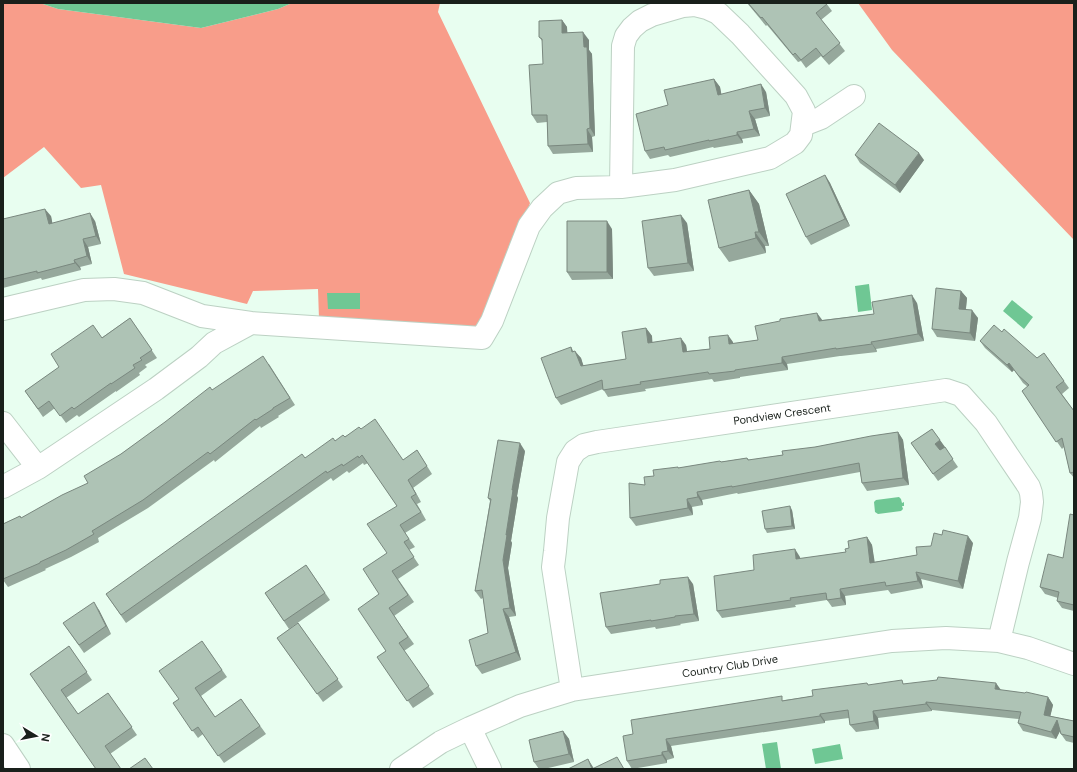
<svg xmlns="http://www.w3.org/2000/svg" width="1077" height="772" viewBox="0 0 1077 772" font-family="'DM Sans',sans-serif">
	<rect width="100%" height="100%" fill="#e8fef0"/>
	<path fill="#f89d8a" d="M3 3H40L58 9 201 28 278 9 292 3H440L438 12 530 203 494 308 477 333 319 319 318 289 253 291 247 304 124 274 101 185 81 188 44 147 3 178Z
		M858 3H1074V240L892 50Z"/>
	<path fill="#6fc794" d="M40 3H292L278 9 201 28 58 9Z
		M869 284 872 310 858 312 855 286Z
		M327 293H360V309H328Z
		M1012 300 1033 317 1024 329 1003 311Z
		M899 497 901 499 902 503 904 502V506H902L903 509 901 511 878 514 875 512 874 502 876 500Z
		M777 742 781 769H766L762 744Z
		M840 744 843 759 815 764 812 749Z"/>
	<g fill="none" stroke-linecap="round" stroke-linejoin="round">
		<defs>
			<path id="minor" d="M803 125 821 118 854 96
				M3 309 84 290 114 289 143 293 202 316 251 323 482 338 492 321 529 226 542 208 558 193 576 188 621 187 675 180 770 158 795 143 801 135 804 111 796 96 740 34 718 13 707 8 695 5 683 6 652 15 640 21 632 28 626 36 623 46 621 187
				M3 423 38 468
				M3 487 38 468 156 389 199 357 214 343 251 323
				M572 690 553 567 555 551 558 518 568 462 575 451 584 445 597 442 946 390 961 395 986 423 1029 487 1031 493 1032 502 1030 518 1018 562 999 641
				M470 728 490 769
				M401 769 441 742 470 728 520 706 572 690 892 641 946 638 999 641 1028 648 1074 664"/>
			<path id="major" d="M3 745 19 769"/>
		</defs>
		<use href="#minor" stroke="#bcd1c3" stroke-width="24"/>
		<use href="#major" stroke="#bcd1c3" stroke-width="24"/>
		<use href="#minor" stroke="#fff" stroke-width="22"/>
		<use href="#major" stroke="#fff" stroke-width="22"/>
	</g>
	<path fill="#96a89c" d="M747 3H826L832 11 821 20 845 51 829 65 821 56 806 68 801 61 798 62 767 25 766 26Z
		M562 20 567 27V33L589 40V50L592 54 595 136 592 137 593 152 553 154 548 146 547 122 537 123 532 115 543 64V42L539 37Z
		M714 79 720 87 721 94 766 92 770 116 755 119 760 136 742 139 743 143 714 148 713 147 670 157 668 155 650 159 645 151 668 105Z
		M855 155 924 160 900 193 860 163Z
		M825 175 830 183 850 226 811 245 806 237Z
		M749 190 759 204 769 246H765L766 253 729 262 719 248Z
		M51 216 52 223 95 221 101 244 88 247 92 264 80 267 81 270 42 280 41 278 3 288V219Z
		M687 223 694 271 654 276 648 268Z
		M612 229 613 279 572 280 567 272Z
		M961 291 967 298 966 309 978 318 975 341 937 337 932 329Z
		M917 303 924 341 876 349 877 352 841 356H840L787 364 788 370 740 377V378L714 382 712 379 645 389 646 391 608 397 603 389 561 405 556 398 571 347 574 352 581 358 583 366 626 359 646 328 652 336V342L686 345 687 351 710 349 733 342V344L758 340 822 320 874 314Z
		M130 318 157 358 145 365 147 367 139 373 140 375 116 392V391L79 417 77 415 66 423 55 408 43 417 25 391Z
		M1002 332 1037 358 1044 353 1069 388 1062 394 1074 411V478L1070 473 1064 447 1062 449 1022 391 1028 387 1023 383 1014 370 1012 372 985 348 980 341Z
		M269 364 295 405 278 416 279 417 261 428 260 426 215 462 214 460 148 508 98 538 99 542 71 557 45 569 46 570 8 587 3 580V524L20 516 21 518 88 483 121 454 212 390Z
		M361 429 403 460 417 450 432 474 413 488 421 502 417 504 426 520 405 533 415 547 409 550 419 565 398 579 414 602 394 616 414 644 404 651 434 694 413 708 377 657 386 651 379 594 397 506 368 463 364 465 363 463 349 473 347 471 333 481 331 478 126 623 106 594 305 458 335 441Z
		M932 429 958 467 938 481 911 443Z
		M898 432 903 440 909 485 867 491 862 483 860 472 738 494 737 493 702 500 703 505 692 507 693 515 636 526 630 518 645 485 654 476 679 468 747 458 749 460 783 455 815 447Z
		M525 451 517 496 518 498 511 541 512 543 508 568 516 616 509 617 521 660 482 674 476 666 488 633 483 598 481 599 475 591 490 501 488 498Z
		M792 510 795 529 767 533 765 529Z
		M1074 515V611L1062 608 1057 601 1058 598 1045 594 1040 587 1063 558Z
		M867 537 872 545 874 562 917 555 973 543 963 589 921 579 923 588 891 594 888 590 845 596 846 605 832 607 827 600 795 605 796 607 722 618 717 611 754 570 800 557V559L846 552 849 548Z
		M306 565 330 600 289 629 265 593Z
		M693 584 699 621 680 624 681 625 656 629 655 627 611 634 606 627Z
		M99 610 111 634 84 653 63 623Z
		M298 623 343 687 323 702 277 638Z
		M202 641 227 677 201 696 215 717 241 699 266 734 224 763 203 734 198 738 173 703 179 699Z
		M69 646 92 680 66 698 78 714 108 693 137 735 110 754 30 674Z
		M905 684 1001 690 1048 697 1053 705 1050 716 1074 721V743L1066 741 1061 734 1060 731 1056 739 1023 731 1018 723 1019 719 932 710V711L878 718 879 729 856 732 850 725 849 718 825 721V723L671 746 674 758 667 760V763L632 769 627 761 633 734 785 700 813 696 869 685Z
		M563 731 569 739 574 762 544 769H539L534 762Z"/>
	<path fill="#7a887f" d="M562 20 567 27 568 41 562 33Z
		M583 32 589 40V50L592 54 595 136 590 128Z
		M714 79 720 87 723 102 718 95Z
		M761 84 766 92 770 116 765 108Z
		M749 111 755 119 760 136 754 129Z
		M587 129 592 137 593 152 588 144Z
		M737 132 742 139 743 143 737 135Z
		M919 153 924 160 900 193 895 185Z
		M825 175 830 183 850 226 845 219Z
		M749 190 759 204 769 246 759 232Z
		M45 209 51 216 54 231 49 224Z
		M90 213 95 221 101 244 96 236Z
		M681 215 687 223 694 271 688 263Z
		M607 221 612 229 613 279 607 272Z
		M755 232 765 246 766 253 756 238Z
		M83 239 88 247 92 264 87 256Z
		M74 260 80 267 81 270 75 263Z
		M961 291 967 298 965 316 959 309Z
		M912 295 917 303 924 341 918 334Z
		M972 310 978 318 975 341 970 333Z
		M817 313 823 321H819Z
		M646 328 652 336 653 350 648 343Z
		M728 335 733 342 734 352 729 344Z
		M681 338 686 345 688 359 683 352Z
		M871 342 876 349 877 352 872 344Z
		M575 351 581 358 586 373 581 366Z
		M782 357 787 364 788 370 782 363Z
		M1009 363 1014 370 1012 372 1007 365Z
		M898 432 903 440 909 485 903 478Z
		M940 440 945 447 940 452 935 444Z
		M520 443 525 451 517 496 518 498 511 541 512 543 508 568 516 616 510 608 503 560 506 535 512 490Z
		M408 480 413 488 421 502 416 494Z
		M697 492 702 500 703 505 698 497Z
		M687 499 692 507 693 515 688 508Z
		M790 506 792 510 795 529 792 526Z
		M968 536 973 543 963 589 958 581Z
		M867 537 872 545 876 570 870 563Z
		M795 549 800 557 801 566 796 559Z
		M916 572 921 579 923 588 918 581Z
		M688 577 693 584 699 621 694 614Z
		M840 589 845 596 846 605 841 598Z
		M94 602 99 610 111 634 106 626Z
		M503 609 509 617 521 660 516 652Z
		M996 683 1001 690 995 689Z
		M1048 697 1053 705 1049 722 1044 715Z
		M926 702 932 710V711L926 704Z
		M873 711 878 718 879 729 874 721Z
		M820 714 825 721V723L820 716Z
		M1057 720 1062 727 1056 739 1051 732Z
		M563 731 569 739 574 762 569 754Z
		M666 739 671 746 674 758 668 751Z
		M662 752 667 760V763L662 755Z
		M588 759 593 767 594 769H592Z"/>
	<path fill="#aec3b5" stroke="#7a887f" d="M748 3H826L827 4 816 13 840 43 823 57 816 48 801 60 795 53 793 55 762 17 761 18Z
		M562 20V33L583 32 584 47H587L590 128 587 129 588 144 548 146 547 115H532L529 65 543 64 542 39 539 37V21Z
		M714 79 718 95 761 84 765 108 749 111 754 129 737 132V135L709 141V140L665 150 664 147 645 151 636 114 668 105 664 90Z
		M879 123 919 153 895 185 855 155Z
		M825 175 845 219 806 237 786 194Z
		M749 190 759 232H755L756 238 719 248 708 200Z
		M45 209 49 224 90 213 96 236 83 239 87 256 74 260 75 263 37 273V271L3 279V219Z
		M681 215 688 263 648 268 642 221Z
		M567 221H607V272H567Z
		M936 288 961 291 959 309 972 310 970 333 932 329Z
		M912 295 918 334 871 342 872 344 836 349V348L782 357V363L735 370V371L709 374 708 372 640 382 641 384 603 390 602 380 556 398 541 358 571 347 572 352 575 351 581 366 626 359 622 332 646 328 648 343 681 338 683 352 710 349 709 337 728 335 729 344 758 340 755 326 780 321V319L817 313 819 321 874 314 872 302Z
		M130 318 152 350 140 358 142 360 133 365 135 368 111 384V383L74 409 72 407 60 416 49 401 38 409 25 391 59 367 51 354 93 325 102 338Z
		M994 325 1002 332 1004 329 1037 358 1044 353 1064 381 1056 387 1074 411V472L1070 473 1062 438 1056 442 1022 391 1029 385 1018 375 1009 363 1007 365 980 341Z
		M263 356 290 398 273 408V409L256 420 255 419 210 454 208 452 143 500 92 531 94 534 66 550 40 562V563L3 579V524L20 516 21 518 62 495 88 483 84 476 121 454 165 422 210 387 212 390Z
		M375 419 403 460 417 450 427 466 408 480 416 494 411 497 421 512 400 525 409 539 404 542 414 557 392 571 408 595 389 608 408 637 399 643 429 686 407 701 377 657 386 651 358 609 379 594 363 569 387 553 367 524 397 506 362 455 359 458 358 456 343 466 342 464 327 473 326 471 121 615 106 594 302 454 305 458 333 438 335 441 343 435 345 437 359 427 361 429Z
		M932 429 940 440 935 444 940 450 945 447 953 459 933 474 911 443Z
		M898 432 903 478 862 483 859 463 732 487V486L697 492 698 497 687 499 688 508 630 518 629 483 645 485 644 477 654 476 653 470 678 467V468L720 461 721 462 747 458 748 460 783 455 782 451 815 447 871 436Z
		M498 440 520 443 512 490H513L506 535H507L503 560 510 608 503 609 516 652 476 666 469 640 488 633 482 590 475 591 491 499 488 498Z
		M790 506 792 526 765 529 762 511Z
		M1070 514 1074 515V605L1057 601 1059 592 1040 587 1048 554 1063 558Z
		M943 530 968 536 958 581 916 572 918 581 886 586 885 582 840 589 841 598 827 600 826 593 790 598 791 600 717 611 714 576 754 570 753 555 795 549 796 559 846 552 845 549 849 548 848 541 867 537 870 563 917 555 916 547 931 546 934 533 942 535Z
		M306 565 325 593 284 621 265 593Z
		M688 577 694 614 675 616V617L651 621V620L606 627 600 593 660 584V580Z
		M94 602 106 626 79 645 63 623Z
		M298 623 338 679 317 694 277 638Z
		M202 641 222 670 195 688 215 717 241 699 260 726 218 756 198 727 192 731 173 703 179 699 159 671Z
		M69 646 87 672 61 690 78 714 108 693 132 727 105 746 121 769H96L30 674Z
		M938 677 996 683 995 689 1025 693 1026 692 1048 697 1044 715 1074 721V737L1061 734 1057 720 1051 732 1018 723 1021 712 926 702V704L873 711 874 721 850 725 848 710 820 714V716L666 739 668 751 662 752V755L627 761 623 736 633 734 631 720 782 696V701L813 696 812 690 867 683 868 685 902 680 903 684 937 680Z
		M563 731 569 754 534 762 529 740Z
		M617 757 624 769H568L588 759 592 769Z
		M145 758 153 769H129Z"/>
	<g text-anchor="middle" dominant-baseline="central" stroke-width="3" stroke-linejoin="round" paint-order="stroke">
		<g font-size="11" fill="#19201b" stroke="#fff">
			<text transform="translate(782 414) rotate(-8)">Pondview Crescent</text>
			<text transform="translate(730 666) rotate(-9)">Country Club Drive</text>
		</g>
	</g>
	<rect width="1077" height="772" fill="none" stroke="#19201b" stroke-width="8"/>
	<g transform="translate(36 736) rotate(100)" stroke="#ffffff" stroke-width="3" paint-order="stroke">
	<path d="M0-3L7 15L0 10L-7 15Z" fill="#19201b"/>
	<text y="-6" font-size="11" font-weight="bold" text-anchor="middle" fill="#19201b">N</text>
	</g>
</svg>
